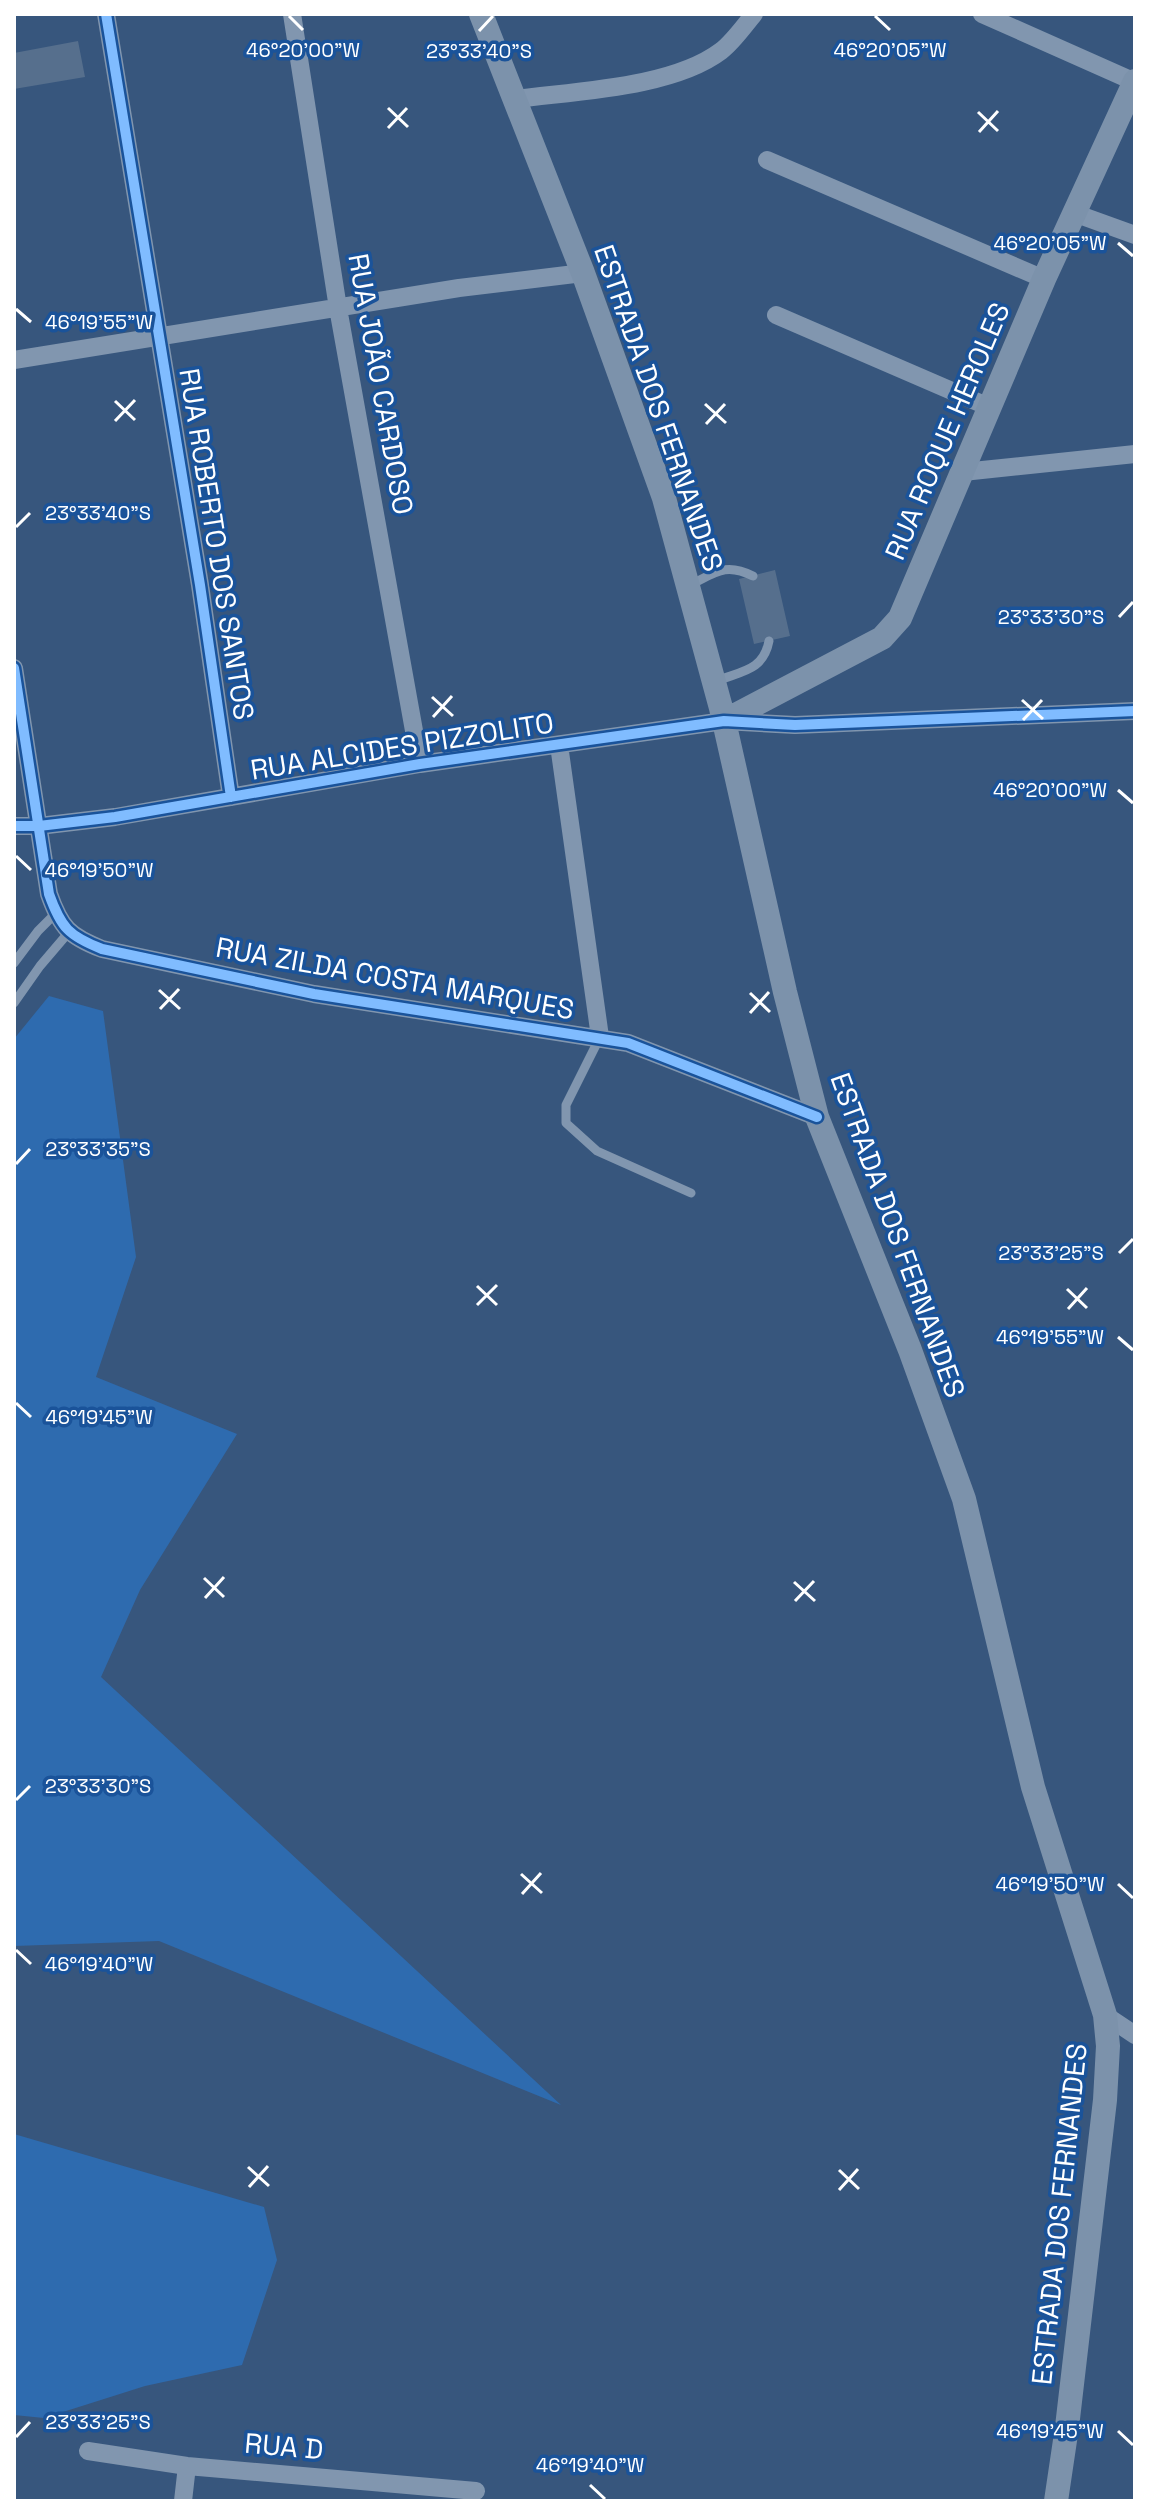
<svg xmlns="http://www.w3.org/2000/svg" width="1149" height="2515" viewBox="0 0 1149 2515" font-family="'Space Grotesk',sans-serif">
	<rect width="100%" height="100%" fill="#37567d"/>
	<path fill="#2e6baf" d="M49 996 103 1011 136 1257 96 1377 237 1434 140 1590 101 1677 561 2105 159 1941 14 1946V1039Z
		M14 2134 264 2207 277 2260 242 2365 145 2386 44 2418 14 2415Z"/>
	<path fill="#566f8d" d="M78 41 85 77 14 89V53Z
		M775 570 790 636 754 644 739 579Z"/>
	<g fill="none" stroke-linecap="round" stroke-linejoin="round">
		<path stroke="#8196af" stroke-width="9" d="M690 585C715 573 725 562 753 576
			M714 682C740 671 763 672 769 641
			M14 963 38 931 56 913
			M14 1003 40 966 69 932
			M599 1039 566 1105V1123L597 1151 691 1193"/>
		<path stroke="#8196af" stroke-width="18" d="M106 14 200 585 231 797
			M292 14 338 308 420 764
			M982 14 1135 82
			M516 99C575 91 672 88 721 51 733 42 744 26 754 14
			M767 160 1044 279
			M1074 213 1135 235
			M776 315 989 407
			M14 360 459 288 583 273
			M963 472 1135 454
			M14 668 49 894C61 928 69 936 102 949L314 994 628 1043 817 1117
			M559 745 600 1037
			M14 826H39L115 817 420 764 724 721 795 725 1135 711
			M1105 2015 1135 2035
			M88 2451 187 2466 476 2491
			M183 2501 187 2466"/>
		<path stroke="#7c92ab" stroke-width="24" d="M481 14 583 273 664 498 721 708 785 992 817 1117 910 1350 964 1499 1033 1787 1105 2015 1108 2046 1105 2100 1067 2427 1056 2501
			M724 721 882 638 900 618 1044 279 1135 81"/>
		<defs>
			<path id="cycleway" d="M106 14 200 585 231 797
				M14 668 49 894C61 928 69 936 102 949L314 994 628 1043 817 1117
				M14 826H39L115 817 420 764 724 721 795 725 1135 711"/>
		</defs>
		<use href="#cycleway" stroke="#1a539a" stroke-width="15"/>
		<use href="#cycleway" stroke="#80bcff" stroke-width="10"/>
	</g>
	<path fill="none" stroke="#fff" stroke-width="3" d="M289 16 303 30M875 16 890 30M479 31 493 16M388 108 408 127M978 112 998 131M388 128 407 108M979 132 998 111M1118 243 1133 256M16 309 31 322M115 401 135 420M705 404 726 423M115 421 135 400M706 424 725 404M16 527 30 513M1119 617 1133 602M432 697 453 716M1022 700 1043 719M433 717 452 696M1023 720 1042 700M1118 790 1133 803M16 856 31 870M159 990 180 1009M750 993 770 1012M160 1009 179 989M750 1013 769 992M16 1164 30 1149M1119 1253 1133 1239M477 1286 497 1305M1067 1289 1087 1308M477 1305 497 1285M1068 1309 1087 1288M1118 1337 1133 1350M16 1403 31 1417M204 1578 224 1597M794 1582 815 1601M205 1598 224 1577M795 1601 814 1581M16 1800 30 1786M521 1874 542 1893M1118 1884 1133 1898M522 1894 541 1873M16 1950 31 1964M248 2167 269 2186M839 2170 859 2189M249 2187 268 2166M839 2190 858 2169M1118 2431 1133 2445M16 2437 30 2422M590 2485 605 2499"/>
	<g text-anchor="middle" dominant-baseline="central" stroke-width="7" stroke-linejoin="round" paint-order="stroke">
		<g font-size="28" fill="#fff" stroke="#1a539a">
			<text transform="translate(381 384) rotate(80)">RUA JOÃO CARDOSO</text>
			<text transform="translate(659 408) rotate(71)">ESTRADA DOS FERNANDES</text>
			<text transform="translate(947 431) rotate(-67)">RUA ROQUE HEROLES</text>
			<text transform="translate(217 544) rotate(81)">RUA ROBERTO DOS SANTOS</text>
			<text transform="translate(402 746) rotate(-9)">RUA ALCIDES PIZZOLITO</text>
			<text transform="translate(395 978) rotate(10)">RUA ZILDA COSTA MARQUES</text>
			<text transform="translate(898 1235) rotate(70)">ESTRADA DOS FERNANDES</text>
			<text transform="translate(1059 2214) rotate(-84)">ESTRADA DOS FERNANDES</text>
			<text transform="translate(284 2446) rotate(5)">RUA D</text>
		</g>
	</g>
	<g font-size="20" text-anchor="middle" fill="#fff" stroke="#1a539a" stroke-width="7" stroke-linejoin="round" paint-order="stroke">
		<text x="890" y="57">46°20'05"W</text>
		<text x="303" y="57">46°20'00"W</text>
		<text x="479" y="58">23°33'40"S</text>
		<text x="1050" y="250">46°20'05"W</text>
		<text x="99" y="329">46°19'55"W</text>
		<text x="98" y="520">23°33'40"S</text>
		<text x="1051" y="624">23°33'30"S</text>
		<text x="1050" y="797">46°20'00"W</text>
		<text x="99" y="877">46°19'50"W</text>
		<text x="98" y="1156">23°33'35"S</text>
		<text x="1051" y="1260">23°33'25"S</text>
		<text x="1050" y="1344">46°19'55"W</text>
		<text x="99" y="1424">46°19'45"W</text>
		<text x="98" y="1793">23°33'30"S</text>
		<text x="1050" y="1891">46°19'50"W</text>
		<text x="99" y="1971">46°19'40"W</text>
		<text x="98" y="2429">23°33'25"S</text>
		<text x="1050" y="2438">46°19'45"W</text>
		<text x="590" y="2472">46°19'40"W</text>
	</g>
	<rect width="1149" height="2515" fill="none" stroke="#ffffff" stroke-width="32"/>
</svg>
